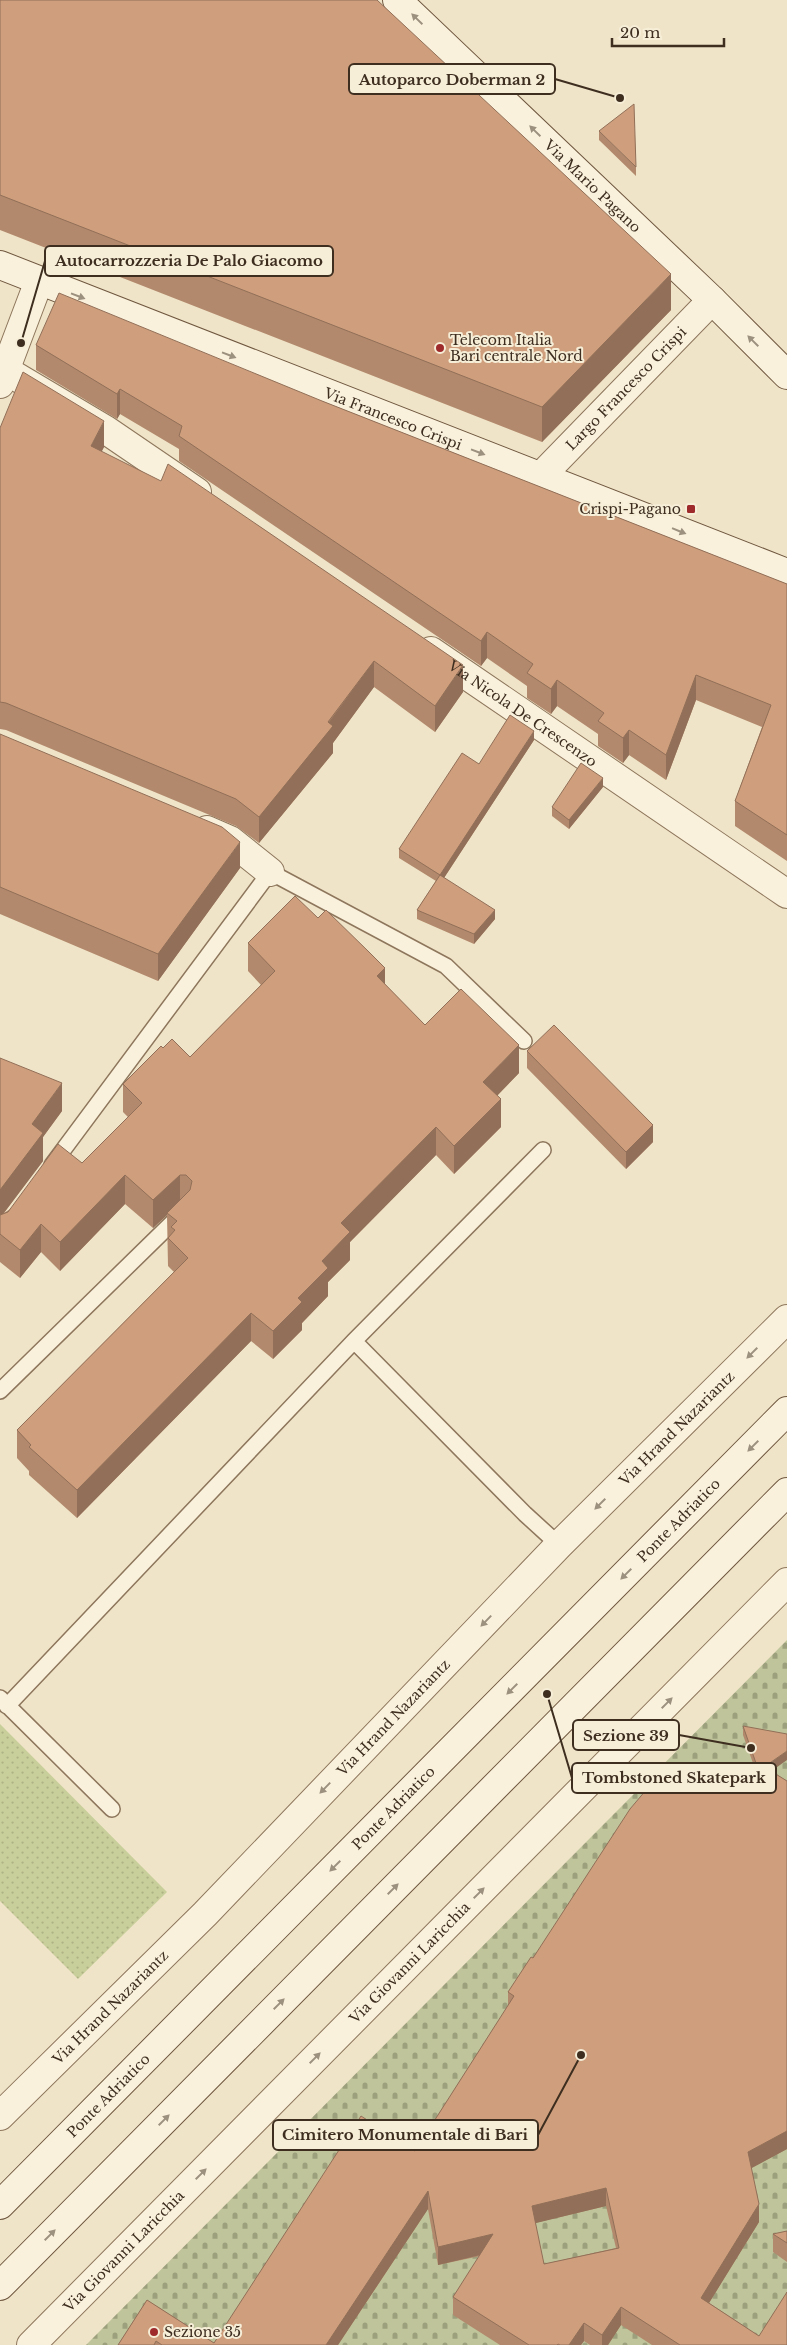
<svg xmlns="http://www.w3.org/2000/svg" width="787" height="2345" viewBox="0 0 787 2345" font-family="'Libre Baskerville',serif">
	<defs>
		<pattern id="grass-dots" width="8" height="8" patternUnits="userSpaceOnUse" patternTransform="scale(1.25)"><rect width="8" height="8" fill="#c9cf9b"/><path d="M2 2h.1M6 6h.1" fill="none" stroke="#aeb285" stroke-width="1.8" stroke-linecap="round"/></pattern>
		<pattern id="cemetery-stones" width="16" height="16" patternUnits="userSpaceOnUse" patternTransform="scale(1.25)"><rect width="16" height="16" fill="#bfc49a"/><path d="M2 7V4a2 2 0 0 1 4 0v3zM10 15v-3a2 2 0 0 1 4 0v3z" fill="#9ca07d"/></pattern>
	</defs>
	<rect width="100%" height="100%" fill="#f0e4c8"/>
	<path fill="url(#grass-dots)" d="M0 1724 167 1892 78 1979 0 1901Z"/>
	<path fill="url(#cemetery-stones)" d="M787 1640V2345H86Z"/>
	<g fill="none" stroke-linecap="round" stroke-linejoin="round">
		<defs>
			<path id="lane" d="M52 1165 270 872 446 966 524 1041
				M354 1341 525 1514 559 1545
				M0 1391 181 1214
				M0 1698 112 1809
				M7 1706 354 1341 543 1150"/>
			<g id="street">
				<path d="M0 367 106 430 197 492"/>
				<path d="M0 384 39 281"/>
				<path id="s1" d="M541 476 712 300"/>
				<path id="s2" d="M431 651 787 894"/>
				<path d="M207 830 230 840 270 872"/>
				<path id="s3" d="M0 2116 205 1914 559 1545 787 1319"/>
				<path id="s4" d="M31 2345 787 1582"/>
			</g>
			<g id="secondary">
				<path id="s5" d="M397 0 712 300 787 375"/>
				<path id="s6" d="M0 265 787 573"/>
				<path id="s7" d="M0 2205 787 1411"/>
				<path d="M0 2286 787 1492"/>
			</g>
		</defs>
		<use href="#lane" stroke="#8d765c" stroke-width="18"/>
		<use href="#street" stroke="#8d765c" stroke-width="30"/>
		<use href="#secondary" stroke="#6f573f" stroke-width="30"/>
		<use href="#lane" stroke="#faf1dc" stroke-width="15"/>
		<use href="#street" stroke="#faf1dc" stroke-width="28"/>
		<use href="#secondary" stroke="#faf1dc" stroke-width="28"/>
	</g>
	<path fill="#b2896c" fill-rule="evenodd" d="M0 0 671 310 542 442 0 230Z
		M599 131 636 167V176L599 140Z
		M36 345 322 401 787 584V861L735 826V801L762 727 696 700 666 780 629 755 623 763 598 746V734L557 706 551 714 527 698V686L487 658 481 666 179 461V449L120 414 117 419 36 370Z
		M0 428 104 447 101 452 463 692 435 732 374 687 333 743V753L259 843 236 826 6 730 0 729Z
		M0 734 240 868 158 981 0 914Z
		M534 740 444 878 495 919 474 944 417 919V910L436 881 399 858V849L479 764Z
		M603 787 569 829 552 816V807Z
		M248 943 385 985 425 1025 519 1073 497 1096 501 1127 454 1174 436 1155 350 1242V1260L328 1282V1296L302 1323V1330L273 1359 251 1341 77 1518 29 1475V1471L17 1458V1430L174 1272 168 1266 167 1215 153 1228 125 1204 60 1271 41 1252 20 1278 0 1262V1058L62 1111 43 1137V1161L4 1213 82 1163 128 1117 123 1112V1084L163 1048 190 1057 261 985 248 971Z
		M527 1051 653 1142 626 1169 527 1068Z
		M743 1726 771 1771 787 1781V2149L751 2168 759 2222 709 2303 759 2336 787 2345H652L621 2325 608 2345H590L584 2341 581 2345H500L453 2315V2297L480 2256 438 2265 428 2209 338 2345H118L147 2300 214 2343 415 2151 508 2006V1992L533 1958 662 1792 754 1766 743 1735ZM606 2206 616 2248 544 2264 535 2223Z
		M787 2231V2262L773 2252V2234Z"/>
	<path fill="#916f58" d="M671 274V310L542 442V407Z
		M120 389V414L117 419V394Z
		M104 421V447L91 473V446Z
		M487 632V658L481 666V641Z
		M374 661V687L333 743V753L259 843V817Z
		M463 665V692L435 732V706Z
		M696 675V700L666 780V755Z
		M557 680V706L551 714V689Z
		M629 730V755L623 763V738Z
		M534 731V740L440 884V875Z
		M603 778V787L569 829V820Z
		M240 842V868L158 981V954Z
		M495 910V919L474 944V934Z
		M385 968V996L377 976Z
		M519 1045V1073L483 1110V1082Z
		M62 1083V1111L43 1137V1161L0 1218V1190L32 1124Z
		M501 1099V1127L454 1174V1146Z
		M653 1125V1142L626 1169V1152Z
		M436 1127V1155L350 1242V1260L328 1282V1296L302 1323V1330L273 1359V1331L298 1298 322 1261 341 1223Z
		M125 1175V1204L60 1271V1242Z
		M180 1175V1203L167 1213V1215L153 1228V1200Z
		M41 1224V1252L20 1278V1250Z
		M251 1313V1341L77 1518V1490Z
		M787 1751V1760L759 1780V1771Z
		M787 2131V2149L748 2170V2152Z
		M606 2188V2206L532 2224V2206Z
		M428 2191V2209L338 2345H326Z
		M759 2204V2222L701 2316V2298Z
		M493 2234V2252L438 2265V2247Z
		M621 2307V2325L608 2345H602V2335Z
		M584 2323V2341L581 2345H569Z"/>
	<path fill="#cf9f7d" stroke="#916f58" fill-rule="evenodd" d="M0 0H377L671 274 542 407 0 195Z
		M634 104 636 167 599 131Z
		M59 293 322 401 787 584V835L735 801 771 705 696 675 666 755 629 730 623 738 598 721 604 713 557 680 551 689 527 673 533 664 487 632 481 641 179 436 182 426 120 389 117 394 36 345Z
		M23 372 104 421 91 446 161 481 168 464 463 665 435 706 374 661 328 722 333 726 259 817 236 799 6 703 0 702V428Z
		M510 715 534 731 440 875 399 849 462 753 479 764Z
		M0 734 222 827 240 842 158 954 0 887Z
		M581 763 603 778 569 820 552 807Z
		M440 875 495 910 474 934 417 910Z
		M295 896 318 918 326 910 369 952 385 968 377 976 425 1025 461 989 519 1045 483 1082 501 1099 454 1146 436 1127 341 1223 350 1232 322 1261 328 1268 298 1298 302 1302 273 1331 251 1313 77 1490 29 1447 31 1445 17 1430 188 1258 168 1238 175 1230 171 1227 177 1221 167 1213 190 1190 192 1181 186 1175H180L153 1200 125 1175 60 1242 41 1224 20 1250 0 1234V1215L8 1212 58 1144 82 1163 142 1103 123 1084 161 1046 163 1048 172 1039 190 1057 275 971 248 943Z
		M554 1025 653 1125 626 1152 527 1051Z
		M0 1058 62 1083 32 1124 43 1133 0 1190Z
		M743 1726 787 1734V1751L764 1767 761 1765 757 1766Z
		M761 1765 787 1781V2131L748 2152 759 2204 701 2298 759 2336 787 2292V2345H680L621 2307 602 2335 584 2323 569 2345H560L558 2344 557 2345H529L453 2297 493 2234 438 2247 428 2191 326 2345H162L156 2341 154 2345H118L147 2300 214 2343 361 2116 415 2151 514 1996 508 1992 531 1957 533 1958 630 1809 652 1783 662 1792 711 1770ZM606 2188 619 2248 544 2264 532 2206Z
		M787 2231V2243L773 2234Z"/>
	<defs><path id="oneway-solid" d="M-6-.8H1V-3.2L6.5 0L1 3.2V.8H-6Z" transform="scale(1.25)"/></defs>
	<g fill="#9c907e">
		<use href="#oneway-solid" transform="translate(417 19) rotate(-136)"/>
		<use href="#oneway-solid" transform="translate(535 131) rotate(-136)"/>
		<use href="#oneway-solid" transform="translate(78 296) rotate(21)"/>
		<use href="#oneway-solid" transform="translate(753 341) rotate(-135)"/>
		<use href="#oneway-solid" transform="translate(229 355) rotate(21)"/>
		<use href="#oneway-solid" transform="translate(478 452) rotate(21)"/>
		<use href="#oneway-solid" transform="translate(679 531) rotate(22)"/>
		<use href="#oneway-solid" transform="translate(752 1353) rotate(135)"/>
		<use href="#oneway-solid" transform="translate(753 1446) rotate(135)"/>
		<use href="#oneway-solid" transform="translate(600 1504) rotate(135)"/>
		<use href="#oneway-solid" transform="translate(626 1574) rotate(135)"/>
		<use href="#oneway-solid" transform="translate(486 1621) rotate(134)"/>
		<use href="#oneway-solid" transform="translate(512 1689) rotate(135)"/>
		<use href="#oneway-solid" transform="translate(667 1703) rotate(-45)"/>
		<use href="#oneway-solid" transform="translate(325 1788) rotate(134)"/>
		<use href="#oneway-solid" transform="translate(335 1866) rotate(135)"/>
		<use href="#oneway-solid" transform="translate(393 1889) rotate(-45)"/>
		<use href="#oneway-solid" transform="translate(479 1893) rotate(-45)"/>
		<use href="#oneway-solid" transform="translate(279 2004) rotate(-45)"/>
		<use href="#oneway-solid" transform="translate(315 2058) rotate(-45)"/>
		<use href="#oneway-solid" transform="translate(164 2120) rotate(-45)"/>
		<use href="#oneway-solid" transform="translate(201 2174) rotate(-45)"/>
		<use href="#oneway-solid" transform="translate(50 2235) rotate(-45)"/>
	</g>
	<g fill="#9e2a2b" stroke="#f7eed8" stroke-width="2">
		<circle cx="440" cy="348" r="5"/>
		<rect x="686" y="504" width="10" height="10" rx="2.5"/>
		<circle cx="154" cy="2332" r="5"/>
	</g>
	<g text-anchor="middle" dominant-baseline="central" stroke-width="4" stroke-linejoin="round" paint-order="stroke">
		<g font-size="14" fill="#3d2e20" stroke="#f7eed8">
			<text stroke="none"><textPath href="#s5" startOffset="270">Via Mario Pagano</textPath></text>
			<text stroke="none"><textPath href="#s1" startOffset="122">Largo Francesco Crispi</textPath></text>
			<text stroke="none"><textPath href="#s6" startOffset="422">Via Francesco Crispi</textPath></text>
			<text stroke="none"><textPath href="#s2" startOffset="111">Via Nicola De Crescenzo</textPath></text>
			<text stroke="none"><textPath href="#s3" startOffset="965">Via Hrand Nazariantz</textPath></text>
			<text stroke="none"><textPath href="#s7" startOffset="964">Ponte Adriatico</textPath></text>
			<text stroke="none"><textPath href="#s3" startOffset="560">Via Hrand Nazariantz</textPath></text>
			<text stroke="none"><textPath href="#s7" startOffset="559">Ponte Adriatico</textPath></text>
			<text stroke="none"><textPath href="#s4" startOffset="538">Via Giovanni Laricchia</textPath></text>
			<text stroke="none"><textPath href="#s3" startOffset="155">Via Hrand Nazariantz</textPath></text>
			<text stroke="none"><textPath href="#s7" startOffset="154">Ponte Adriatico</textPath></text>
			<text stroke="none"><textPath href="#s4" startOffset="132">Via Giovanni Laricchia</textPath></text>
		</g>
		<g font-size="14" fill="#3d2e20" stroke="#f7eed8" text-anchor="start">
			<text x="450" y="340">Telecom Italia<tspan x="450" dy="16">Bari centrale Nord</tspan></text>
			<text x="681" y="509" text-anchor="end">Crispi-Pagano</text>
			<text x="164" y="2332">Sezione 35</text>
		</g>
	</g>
	<path fill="none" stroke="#3d2e20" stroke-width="2" d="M620 98L555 79M21 343L45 261M751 1748L679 1735M547 1694L572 1778M581 2055L538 2135"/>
	<g fill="#3d2e20" stroke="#f7eed8" stroke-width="2">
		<circle cx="620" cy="98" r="5"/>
		<circle cx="21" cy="343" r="5"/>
		<circle cx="751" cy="1748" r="5"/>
		<circle cx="547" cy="1694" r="5"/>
		<circle cx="581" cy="2055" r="5"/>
	</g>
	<g fill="#f7eed8" stroke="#3d2e20" stroke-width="2">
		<rect x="349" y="64" width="206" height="30" rx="5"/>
		<rect x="45" y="246" width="288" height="30" rx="5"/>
		<rect x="573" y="1720" width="106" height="30" rx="5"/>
		<rect x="572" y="1763" width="204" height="30" rx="5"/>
		<rect x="273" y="2120" width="265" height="30" rx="5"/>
	</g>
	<g font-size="15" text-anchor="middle" font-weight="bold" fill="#3d2e20">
		<text x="452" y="85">Autoparco Doberman 2</text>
		<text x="189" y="266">Autocarrozzeria De Palo Giacomo</text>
		<text x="626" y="1741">Sezione 39</text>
		<text x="674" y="1783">Tombstoned Skatepark</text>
		<text x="405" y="2140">Cimitero Monumentale di Bari</text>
	</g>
	<path d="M612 38v8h112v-8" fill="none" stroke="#3d2e20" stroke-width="2.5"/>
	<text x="620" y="38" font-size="15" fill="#3d2e20" stroke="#f7eed8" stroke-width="4" paint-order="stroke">20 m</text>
</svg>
